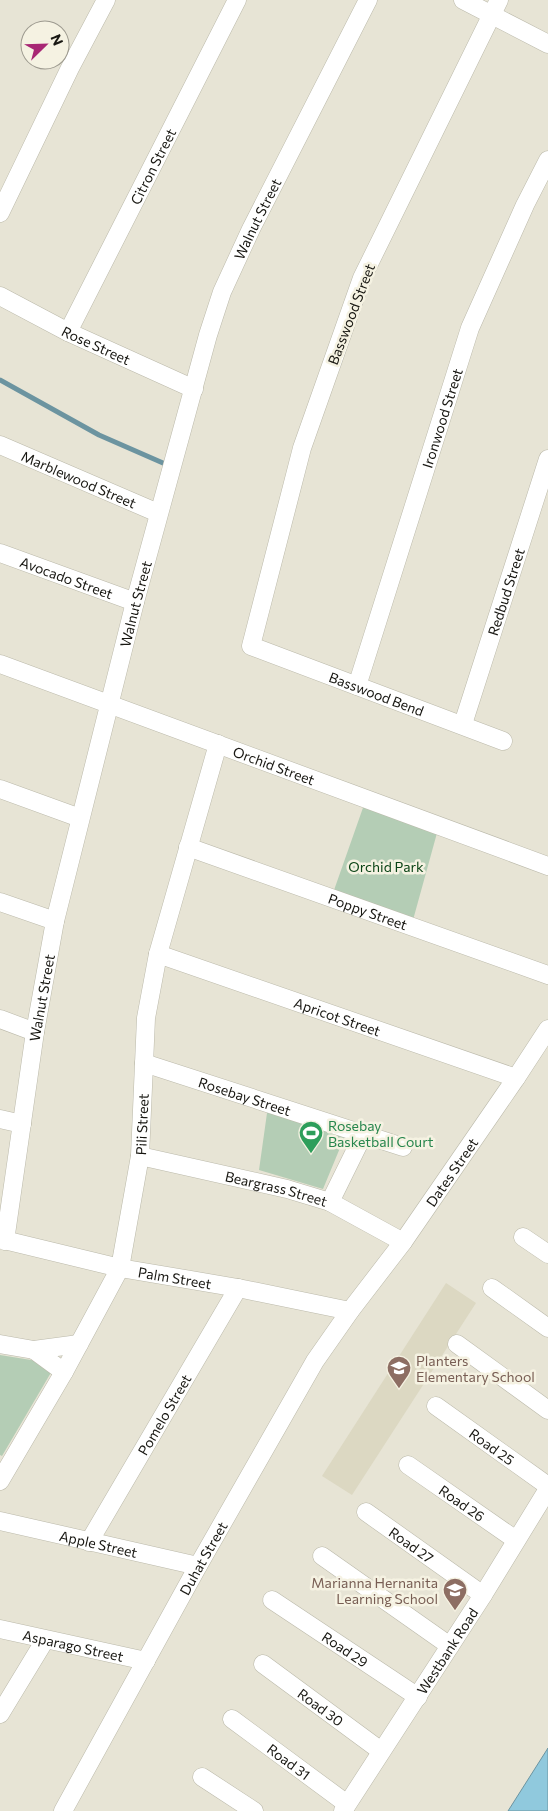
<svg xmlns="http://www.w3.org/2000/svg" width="548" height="1811" viewBox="0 0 548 1811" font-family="Commissioner,sans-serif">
	<rect width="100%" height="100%" fill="#e7e4d5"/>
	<path fill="#dcd8c2" d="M446 1283 476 1303 352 1495 322 1476Z"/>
	<path fill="#b4cdb5" d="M365 802 437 833 413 920 333 893Z
		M268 1106 347 1131 323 1189 259 1170Z
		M0 1355 56 1364 2 1456 0 1455Z"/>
	<path fill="#90c9dd" stroke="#6c94a0" d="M548 1748V1811H508Z"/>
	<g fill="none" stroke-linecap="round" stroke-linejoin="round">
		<path stroke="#6c94a0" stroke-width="5" d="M0 380 99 435 163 463"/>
		<defs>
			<g id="minor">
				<path d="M463 0 548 44"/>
				<path id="s1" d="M499 0 362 278 302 448 251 646 503 741"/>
				<path d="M0 213 70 68 106 0"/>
				<path id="s2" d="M0 296 68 332 194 389"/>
				<path id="s3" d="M68 332 237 0"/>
				<path id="s4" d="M0 445 158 513"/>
				<path id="s5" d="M0 553 135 602"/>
				<path id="s6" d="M0 664 548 866"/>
				<path id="s7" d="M357 686 470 328 525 205 548 160"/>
				<path id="s8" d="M463 724 548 459"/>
				<path d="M0 789 80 818"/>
				<path id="s9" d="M188 847 548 975"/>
				<path d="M0 902 55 921"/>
				<path id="s10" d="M158 954 516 1078"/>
				<path d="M0 1019 35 1032"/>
				<path id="s11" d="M144 1063 403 1147"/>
				<path d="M0 1119 22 1124"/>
				<path id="s12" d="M140 1156 287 1189 330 1202 403 1242"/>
				<path d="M330 1202 364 1133"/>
				<path d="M523 1237 548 1254"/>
				<path id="s13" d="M0 1239 120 1268 238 1288 350 1311"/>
				<path id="s14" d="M5 1241 35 1032 55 921 135 602 208 335 222 292 251 229 368 0"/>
				<path d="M492 1288 548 1328"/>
				<path d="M0 1344 34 1350 79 1344"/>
				<path d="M457 1344 548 1410"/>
				<path d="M34 1350 64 1372"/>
				<path id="s15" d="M436 1406 548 1486"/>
				<path id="s16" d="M408 1465 516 1540"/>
				<path id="s17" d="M0 1481 64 1372 120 1268 140 1156 146 1018 158 954 218 744"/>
				<path id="s18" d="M366 1512 483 1595"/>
				<path id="s19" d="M0 1521 198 1566"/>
				<path id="s20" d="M89 1542 238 1288"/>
				<path d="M322 1556 450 1646"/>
				<path id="s21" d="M272 1600 418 1697"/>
				<path id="s22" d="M0 1629 146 1661"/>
				<path id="s23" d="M263 1664 381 1751"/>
				<path d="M0 1714 45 1640"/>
				<path id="s24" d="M232 1719 347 1804"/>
				<path d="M202 1777 254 1811"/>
				<path id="s25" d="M63 1811 198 1566 315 1361 350 1311 403 1242 516 1078 548 1029"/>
				<path id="s26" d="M343 1811 483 1595 548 1489"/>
			</g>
		</defs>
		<use href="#minor" stroke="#bbb9aa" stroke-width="19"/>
		<use href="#minor" stroke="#fff" stroke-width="18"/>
	</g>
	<defs>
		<symbol id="stadium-pin" viewBox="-11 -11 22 30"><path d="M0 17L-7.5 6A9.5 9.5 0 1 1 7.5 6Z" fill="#2e9e5b" stroke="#f5f2e2"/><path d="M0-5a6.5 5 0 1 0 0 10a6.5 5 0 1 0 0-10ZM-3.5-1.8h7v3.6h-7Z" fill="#fff"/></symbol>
		<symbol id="school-pin" viewBox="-11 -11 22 30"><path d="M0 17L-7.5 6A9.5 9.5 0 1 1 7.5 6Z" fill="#8d6e63" stroke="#f5f2e2"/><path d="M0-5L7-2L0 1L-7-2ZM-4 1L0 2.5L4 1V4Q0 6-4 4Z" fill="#fff"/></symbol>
	</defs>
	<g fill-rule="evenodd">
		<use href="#stadium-pin" x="297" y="1119" width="28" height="38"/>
		<use href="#school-pin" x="385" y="1354" width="28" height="38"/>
		<use href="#school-pin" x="441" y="1576" width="28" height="38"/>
	</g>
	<g text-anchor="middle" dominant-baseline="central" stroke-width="5" stroke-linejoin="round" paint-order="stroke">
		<g font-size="14" fill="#181712" stroke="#f5f2e2">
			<text stroke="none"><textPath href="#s3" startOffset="186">Citron Street</textPath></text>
			<text stroke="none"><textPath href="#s14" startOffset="1056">Walnut Street</textPath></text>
			<text transform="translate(351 314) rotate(-69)">Basswood Street</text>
			<text stroke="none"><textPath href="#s2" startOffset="108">Rose Street</textPath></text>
			<text stroke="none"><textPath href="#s7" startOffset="281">Ironwood Street</textPath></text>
			<text stroke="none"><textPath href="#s4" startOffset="86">Marblewood Street</textPath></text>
			<text stroke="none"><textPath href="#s5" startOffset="71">Avocado Street</textPath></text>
			<text stroke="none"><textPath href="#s8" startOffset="139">Redbud Street</textPath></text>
			<text stroke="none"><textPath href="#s14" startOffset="651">Walnut Street</textPath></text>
			<text stroke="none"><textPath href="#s1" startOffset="829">Basswood Bend</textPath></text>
			<text stroke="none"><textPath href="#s6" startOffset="292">Orchid Street</textPath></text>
			<text stroke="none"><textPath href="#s9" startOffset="191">Poppy Street</textPath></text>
			<text stroke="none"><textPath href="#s14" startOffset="246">Walnut Street</textPath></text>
			<text stroke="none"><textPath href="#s10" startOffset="190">Apricot Street</textPath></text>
			<text stroke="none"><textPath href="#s11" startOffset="106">Rosebay Street</textPath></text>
			<text stroke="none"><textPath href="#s17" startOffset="390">Pili Street</textPath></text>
			<text stroke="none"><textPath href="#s25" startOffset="749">Dates Street</textPath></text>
			<text stroke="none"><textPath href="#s12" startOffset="140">Beargrass Street</textPath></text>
			<text stroke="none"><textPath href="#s13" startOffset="179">Palm Street</textPath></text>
			<text stroke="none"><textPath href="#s20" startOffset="148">Pomelo Street</textPath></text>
			<text stroke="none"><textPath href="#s15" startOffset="69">Road 25</textPath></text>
			<text stroke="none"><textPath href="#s16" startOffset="66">Road 26</textPath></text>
			<text stroke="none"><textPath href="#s19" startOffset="101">Apple Street</textPath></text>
			<text stroke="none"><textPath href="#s18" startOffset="56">Road 27</textPath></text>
			<text stroke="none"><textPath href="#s25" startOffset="289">Duhat Street</textPath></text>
			<text stroke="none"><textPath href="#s22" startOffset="75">Asparago Street</textPath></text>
			<text stroke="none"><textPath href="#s21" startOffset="88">Road 29</textPath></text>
			<text stroke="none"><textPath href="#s26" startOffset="191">Westbank Road</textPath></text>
			<text stroke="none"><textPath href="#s23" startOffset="72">Road 30</textPath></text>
			<text stroke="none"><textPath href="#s24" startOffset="71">Road 31</textPath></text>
		</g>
		<g font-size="14" fill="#094315" stroke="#f5f2e2">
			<text x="386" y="866">Orchid Park</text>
		</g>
		<g font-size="14" fill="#27864d" stroke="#f5f2e2" text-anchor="start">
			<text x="328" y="1125">Rosebay<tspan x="328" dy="16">Basketball Court</tspan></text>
		</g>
		<g font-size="14" fill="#785e54" stroke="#f5f2e2" text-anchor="start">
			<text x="416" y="1360">Planters<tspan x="416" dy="16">Elementary School</tspan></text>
			<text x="438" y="1582" text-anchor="end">Marianna Hernanita<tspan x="438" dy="16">Learning School</tspan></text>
		</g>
	</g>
	<g transform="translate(45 45) rotate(67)"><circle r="24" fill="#f5f2e2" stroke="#9d9a8f"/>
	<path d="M0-4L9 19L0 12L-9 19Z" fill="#a82774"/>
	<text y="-8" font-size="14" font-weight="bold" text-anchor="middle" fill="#181712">N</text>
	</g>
</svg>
